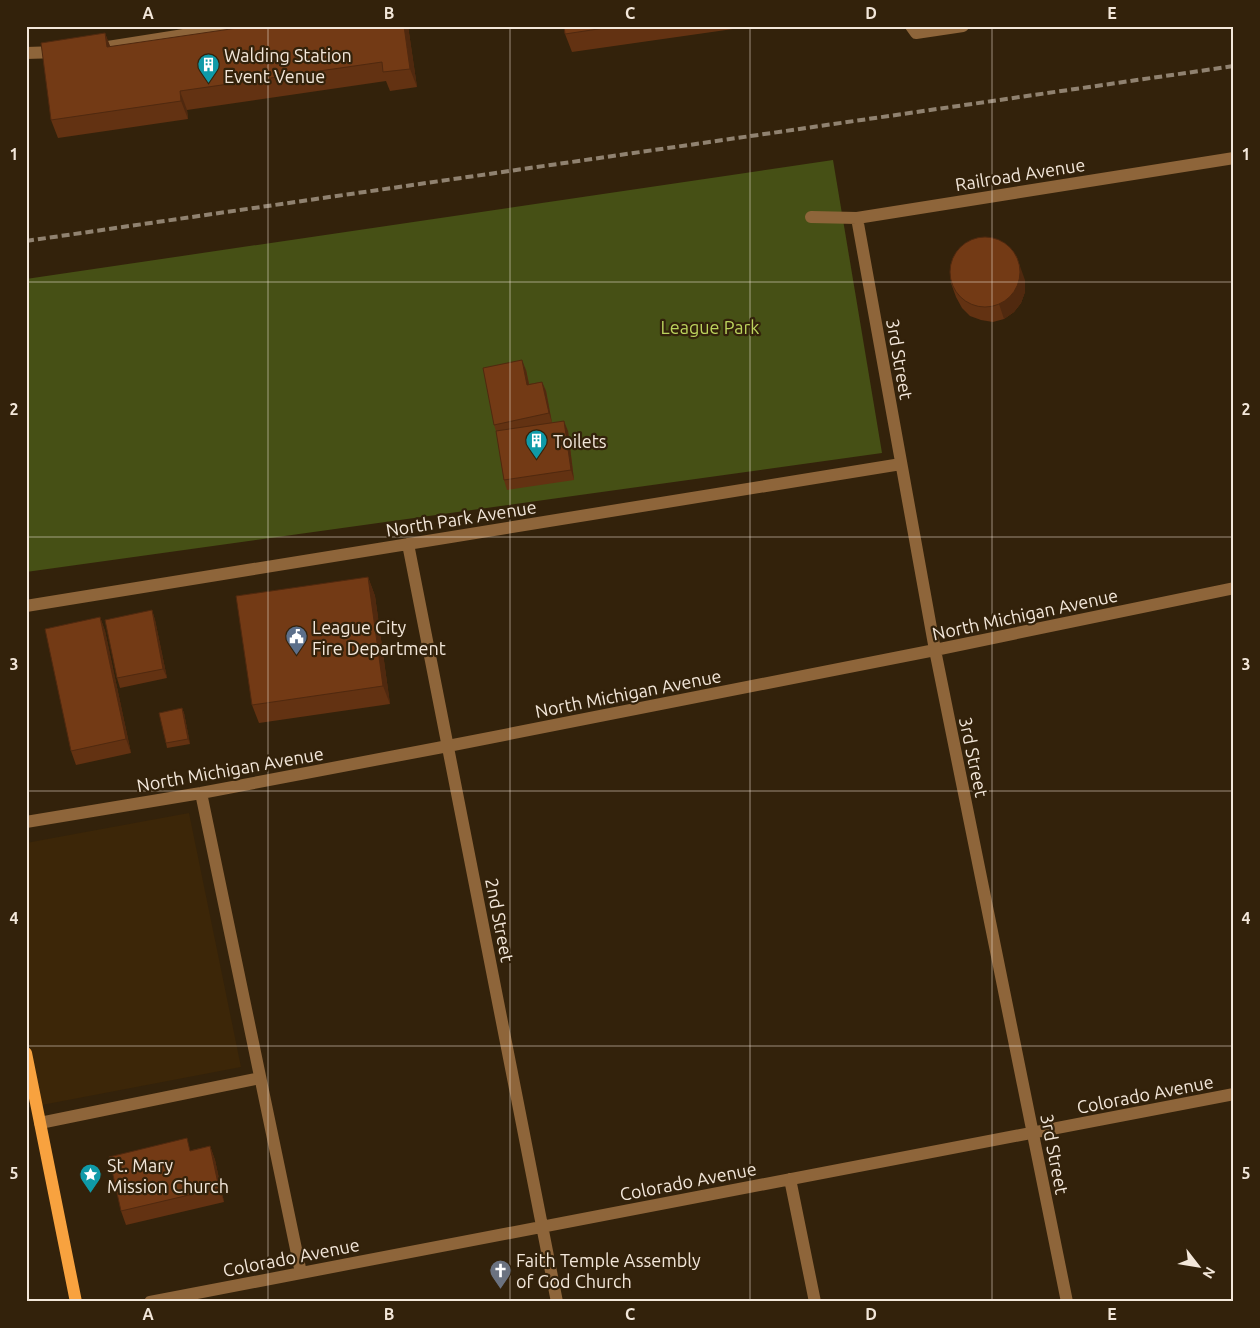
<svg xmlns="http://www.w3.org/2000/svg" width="1260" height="1328" viewBox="0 0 1260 1328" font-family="Ubuntu,sans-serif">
	<rect width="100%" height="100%" fill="#33220b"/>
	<path fill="#3c2608" d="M189 813 241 1067 26 1108V843Z"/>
	<path fill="#465015" d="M833 160 882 453 26 572V279Z"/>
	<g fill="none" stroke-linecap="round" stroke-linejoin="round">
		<path stroke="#8e653a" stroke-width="12" d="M911 26 916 33 963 26
			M95 49 241 26
			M26 53 58 52
			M811 217 857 218 1234 158
			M857 218 935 650 1067 1302
			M408 544 557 1302
			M26 606 901 464
			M201 793 301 1273
			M26 822 201 793 448 746 935 650 1234 588
			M40 1123 260 1078
			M790 1179 815 1302
			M150 1302 1234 1094"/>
		<path stroke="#f8a23f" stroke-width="12" d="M26 1053 76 1302"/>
		<path stroke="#908270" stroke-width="4" stroke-dasharray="8 4" stroke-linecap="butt" d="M26 241 1234 66"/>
	</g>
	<path fill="#633212" d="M408 26 417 87 390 91 386 81 187 110 188 119 58 138 51 120 105 33 110 47Z
		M564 26H754L572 52 565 34Z
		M1025 280V292L1021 303 1014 312 1004 319 993 322 981 320 970 316 962 308 956 297 951 283Z
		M526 370 529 384 542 382 546 391 552 423 568 431 574 480 507 490 504 480 496 431 494 425Z
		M368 577 375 596 390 704 259 723 252 705Z
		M152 610 155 620 167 678 120 688 117 678Z
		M100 617 105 631 131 753 76 765 71 751Z
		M182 708 184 713 190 744 167 748 166 743Z
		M210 1146 215 1160 224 1202 126 1225 121 1211 192 1150Z"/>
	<path fill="#50290f" d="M404 26H408L417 87 410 69Z
		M105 33 112 51 107 47Z
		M180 91 187 110 188 119 181 101Z
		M1016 255 1025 280V292L1021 303 1014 312 1004 319 999 304Z
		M522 360 526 370 531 394 527 385Z
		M542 382 546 391 552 423 549 413Z
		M564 421 568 431 574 480 571 470Z
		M368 577 375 596 390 704 383 686Z
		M152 610 155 620 167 678 163 669Z
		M100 617 105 631 131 753 126 739Z
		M182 708 184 713 190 744 188 739Z
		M210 1146 215 1160 224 1202 219 1188Z"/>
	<path fill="#733a15" stroke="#50290f" d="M251 26H404L410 69 383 72 382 62 180 91 181 101 51 120 41 43 105 33 107 47Z
		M564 26H618L565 34Z
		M950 272a35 35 0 1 1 70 0a35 35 0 1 1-70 0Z
		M522 360 527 385 542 382 549 413 494 425 483 368Z
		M564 421 571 470 504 480 496 431Z
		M368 577 383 686 252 705 236 596Z
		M152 610 163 669 117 678 105 620Z
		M100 617 126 739 71 751 45 629Z
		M182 708 188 739 166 743 159 713Z
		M187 1138 190 1151 210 1146 219 1188 121 1211 109 1157Z"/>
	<path fill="none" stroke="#f3e7da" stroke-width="1" stroke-opacity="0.55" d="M268 26V1302M510 26V1302M750 26V1302M992 26V1302M26 282H1234M26 537H1234M26 791H1234M26 1046H1234"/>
	<defs>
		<symbol id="building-pin" viewBox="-11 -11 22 30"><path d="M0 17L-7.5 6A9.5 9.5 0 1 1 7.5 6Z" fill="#0f9aa8" stroke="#33220b"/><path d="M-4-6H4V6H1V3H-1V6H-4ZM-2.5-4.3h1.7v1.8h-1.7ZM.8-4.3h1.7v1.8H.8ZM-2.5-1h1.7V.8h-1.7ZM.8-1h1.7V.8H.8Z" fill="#fff"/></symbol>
		<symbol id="civic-pin" viewBox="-11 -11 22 30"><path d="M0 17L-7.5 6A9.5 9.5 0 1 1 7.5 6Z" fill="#5c6f8a" stroke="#33220b"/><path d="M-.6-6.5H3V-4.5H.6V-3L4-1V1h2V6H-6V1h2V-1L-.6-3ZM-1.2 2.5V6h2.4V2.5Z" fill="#fff"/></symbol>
		<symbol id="sight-pin" viewBox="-11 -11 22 30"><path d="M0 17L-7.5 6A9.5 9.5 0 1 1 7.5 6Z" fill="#0f9aa8" stroke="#33220b"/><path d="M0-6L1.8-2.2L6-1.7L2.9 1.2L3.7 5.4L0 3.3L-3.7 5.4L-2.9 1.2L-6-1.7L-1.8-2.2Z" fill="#fff"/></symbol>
		<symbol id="church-pin" viewBox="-11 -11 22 30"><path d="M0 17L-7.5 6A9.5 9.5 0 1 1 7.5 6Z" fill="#6b7280" stroke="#33220b"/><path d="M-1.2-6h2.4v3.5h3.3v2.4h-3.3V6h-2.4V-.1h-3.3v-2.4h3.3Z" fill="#fff"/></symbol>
	</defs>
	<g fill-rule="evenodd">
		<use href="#building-pin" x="196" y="52" width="25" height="34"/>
		<use href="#building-pin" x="524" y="428" width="25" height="34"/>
		<use href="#civic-pin" x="284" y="624" width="25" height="34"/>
		<use href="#sight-pin" x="78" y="1162" width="25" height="34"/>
		<use href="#church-pin" x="488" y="1258" width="25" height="34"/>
	</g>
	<g text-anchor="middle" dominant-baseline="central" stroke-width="4.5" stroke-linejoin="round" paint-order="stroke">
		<g font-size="18" fill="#f3e7da" stroke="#33220b" text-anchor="start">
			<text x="224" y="55">Walding Station<tspan x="224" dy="21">Event Venue</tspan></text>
			<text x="553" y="441">Toilets</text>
			<text x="312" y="627">League City<tspan x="312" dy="21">Fire Department</tspan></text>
			<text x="107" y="1165">St. Mary<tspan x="107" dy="21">Mission Church</tspan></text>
			<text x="516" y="1260">Faith Temple Assembly<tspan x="516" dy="21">of God Church</tspan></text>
		</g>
		<g font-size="18" fill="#f3e7da" stroke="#33220b">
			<text transform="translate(1020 174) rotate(-9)">Railroad Avenue</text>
			<text transform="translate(900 359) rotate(80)">3rd Street</text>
			<text transform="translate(461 518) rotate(-9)">North Park Avenue</text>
			<text transform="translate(1025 614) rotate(-12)">North Michigan Avenue</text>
			<text transform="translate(628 693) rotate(-11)">North Michigan Avenue</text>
			<text transform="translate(974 757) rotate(78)">3rd Street</text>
			<text transform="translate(230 769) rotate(-10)">North Michigan Avenue</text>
			<text transform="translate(500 920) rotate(79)">2nd Street</text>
			<text transform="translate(1145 1094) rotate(-11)">Colorado Avenue</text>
			<text transform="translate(1055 1154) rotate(79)">3rd Street</text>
			<text transform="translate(688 1181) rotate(-11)">Colorado Avenue</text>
			<text transform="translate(291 1257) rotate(-11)">Colorado Avenue</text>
		</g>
		<g font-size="18" fill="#bcd35d" stroke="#33220b">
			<text x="710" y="327">League Park</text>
		</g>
	</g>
	<rect width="1260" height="1328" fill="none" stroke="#33220b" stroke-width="55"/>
	<g transform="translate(1198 1266) rotate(121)" stroke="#33220b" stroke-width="4" paint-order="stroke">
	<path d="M0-4L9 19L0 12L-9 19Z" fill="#f3e7da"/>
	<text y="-8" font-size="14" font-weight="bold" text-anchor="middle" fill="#f3e7da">N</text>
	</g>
	<rect x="28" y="28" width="1204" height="1272" fill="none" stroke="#f3e7da" stroke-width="2"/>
	<g font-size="16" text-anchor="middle" font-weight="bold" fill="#f3e7da">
		<text x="148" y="19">A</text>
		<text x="389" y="19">B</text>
		<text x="630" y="19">C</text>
		<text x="871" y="19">D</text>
		<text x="1112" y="19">E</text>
		<text x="14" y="160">1</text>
		<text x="1246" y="160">1</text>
		<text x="14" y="415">2</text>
		<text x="1246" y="415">2</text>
		<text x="14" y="670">3</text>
		<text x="1246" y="670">3</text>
		<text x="14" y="924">4</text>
		<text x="1246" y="924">4</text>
		<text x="14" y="1179">5</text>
		<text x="1246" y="1179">5</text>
		<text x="148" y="1320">A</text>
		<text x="389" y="1320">B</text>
		<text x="630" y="1320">C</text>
		<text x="871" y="1320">D</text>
		<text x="1112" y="1320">E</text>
	</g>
</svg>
